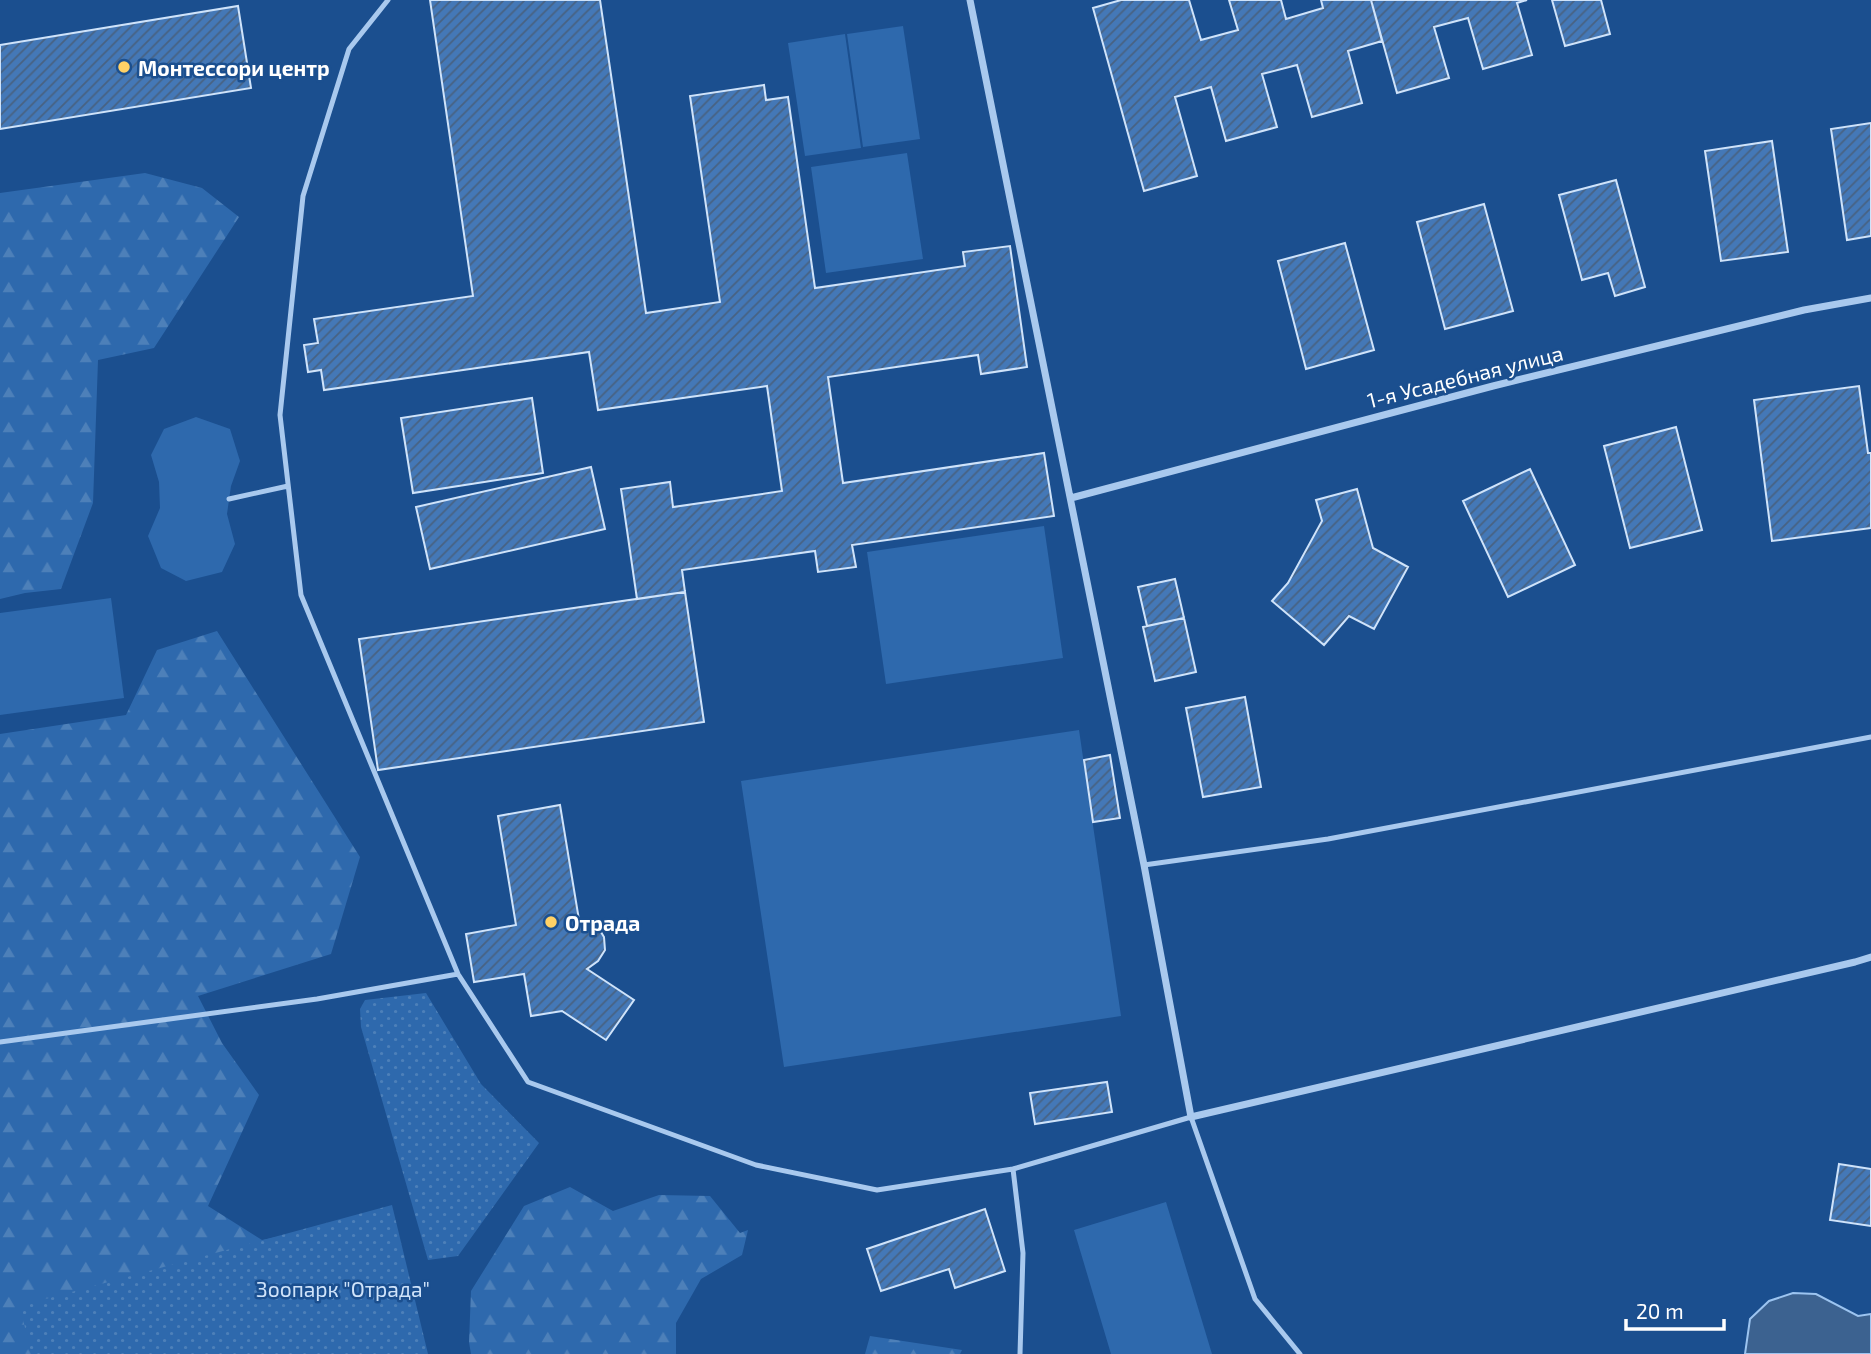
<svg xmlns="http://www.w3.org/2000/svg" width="1871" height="1354" viewBox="0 0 1871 1354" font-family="'Exo 2',sans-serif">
	<defs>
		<pattern id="forest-firs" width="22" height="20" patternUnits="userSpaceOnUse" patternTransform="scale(1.75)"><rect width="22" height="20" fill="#2e69ad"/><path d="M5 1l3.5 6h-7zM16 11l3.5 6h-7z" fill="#4d80b9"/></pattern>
		<pattern id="park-dots" width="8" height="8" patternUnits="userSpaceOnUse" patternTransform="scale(1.75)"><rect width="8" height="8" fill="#2e69ad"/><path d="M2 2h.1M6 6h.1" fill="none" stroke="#4d80b9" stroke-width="1.8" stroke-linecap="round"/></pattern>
		<pattern id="building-hatch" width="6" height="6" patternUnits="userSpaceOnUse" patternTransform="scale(1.75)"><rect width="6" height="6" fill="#4478b7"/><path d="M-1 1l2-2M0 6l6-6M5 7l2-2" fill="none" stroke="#486282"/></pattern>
	</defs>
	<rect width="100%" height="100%" fill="#1b4f8f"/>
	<path fill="#2e69ad" d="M903 26 920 139 863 147 847 34Z
		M845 34 861 148 805 156 788 43Z
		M907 153 923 259 826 273 811 167Z
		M196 417 230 429 240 461 231 486 227 514 235 544 222 572 186 581 161 568 148 536 160 508 159 482 151 455 164 429Z
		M1044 526 1063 658 886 684 867 552Z
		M111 598 124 698 0 715V613Z
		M1079 730 1121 1016 784 1067 741 781Z
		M1166 1202 1212 1354H1111L1074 1230Z"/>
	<path fill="url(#forest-firs)" d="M145 173 202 188 239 217 154 348 98 360 93 503 61 589 25 593 0 599V193Z
		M217 631 360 857 331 954 198 996 222 1043 259 1095 208 1206 262 1240 374 1217 419 1354H0V734L126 715 157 650Z
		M570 1187 613 1211 659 1195 710 1196 740 1233 748 1230 742 1255 701 1279 676 1323V1354H471L469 1342 471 1291 524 1206Z
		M870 1336 962 1350 960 1354H865Z"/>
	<path fill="url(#park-dots)" d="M426 993 481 1084 539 1143 458 1256 428 1260 361 1027 360 1009 365 1000Z
		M392 1205 428 1354H31L20 1306Z"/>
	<path fill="#3c6290" stroke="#9cc4f0" stroke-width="2" d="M1793 1293 1816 1294 1858 1316 1871 1314V1354H1745L1750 1319 1769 1301Z"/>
	<path fill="url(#building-hatch)" stroke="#cfe3fa" stroke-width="2" d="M430 0H600L646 313 720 302 690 96 764 85 766 100 788 97 815 288 965 266 963 252 1010 246 1027 367 981 374 978 355 828 377 843 483 1044 453 1054 516 852 545 856 567 818 572 815 551 682 570 685 592 637 599 621 489 670 482 673 507 782 491 767 386 598 410 589 352 324 390 321 370 308 372 304 345 318 343 314 319 473 296Z
		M1121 0H1189L1201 40 1238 30 1229 0H1281L1286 19 1323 8 1321 0H1371L1382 41 1348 51 1362 103 1312 117 1297 65 1262 74 1277 127 1226 141 1211 87 1175 97 1197 176 1144 191 1093 8Z
		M1371 0H1527L1517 3 1532 55 1483 69 1468 18 1434 27 1449 78 1397 93Z
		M1552 0H1601L1610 34 1565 46Z
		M238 6 251 88 0 129V45Z
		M1871 123V236L1847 240 1831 129Z
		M1772 141 1788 252 1721 261 1705 151Z
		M1616 180 1645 287 1615 296 1608 273 1582 280 1559 195Z
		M1484 204 1513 311 1445 329 1417 222Z
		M1345 243 1374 350 1306 369 1278 261Z
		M1859 386 1868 453H1871V528L1772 541 1754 400Z
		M532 398 543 473 413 493 401 418Z
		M1676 427 1702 530 1630 548 1604 446Z
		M591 467 605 529 430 569 416 507Z
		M1530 469 1575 565 1508 597 1463 501Z
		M1357 489 1373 548 1408 567 1374 629 1349 616 1324 645 1272 601 1288 583 1322 521 1316 500Z
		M1175 579 1184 618 1147 626 1138 587Z
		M685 592 704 722 378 770 359 639Z
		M1184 618 1196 672 1155 681 1143 627Z
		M1245 697 1261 787 1203 797 1186 708Z
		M1110 755 1120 818 1093 822 1084 760Z
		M560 805 579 920 596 924 604 937 605 950 598 961 587 969 634 1000 606 1040 562 1011 531 1016 524 974 474 982 466 934 516 925 498 816Z
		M1107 1082 1112 1112 1035 1124 1030 1093Z
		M1839 1164 1871 1169V1226L1830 1220Z
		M985 1209 1005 1271 955 1288 949 1269 881 1291 867 1249Z"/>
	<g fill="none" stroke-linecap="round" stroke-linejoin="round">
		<path stroke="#a9c9ee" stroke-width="5" d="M388 0 349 49 303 196 280 415 301 595 458 974 528 1082 756 1165 877 1190 1013 1169 1191 1117 1255 1299 1300 1354
			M229 499 288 486
			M1144 865 1328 839 1871 737
			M0 1042 317 999 458 974
			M1013 1169 1023 1253 1020 1354"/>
		<path stroke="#a9c9ee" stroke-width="7" d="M970 0 1144 865 1191 1117 1855 962 1871 957
			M1071 498 1493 386 1804 310 1871 298"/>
	</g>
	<g fill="#ffd166" stroke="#1b4f8f" stroke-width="2.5">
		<circle cx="124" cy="67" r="7"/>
		<circle cx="551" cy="922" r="7"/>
	</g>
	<g text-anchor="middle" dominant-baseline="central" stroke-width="5" stroke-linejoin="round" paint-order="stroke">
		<g font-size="21" font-weight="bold" fill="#fff" stroke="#1b4f8f" text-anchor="start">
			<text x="138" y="67">Монтессори центр</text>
			<text x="565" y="922">Отрада</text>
		</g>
		<g font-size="21" fill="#fff" stroke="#1b4f8f">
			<text transform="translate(1465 376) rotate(-14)">1-я Усадебная улица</text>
		</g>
		<g font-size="21" fill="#cfe3fa" stroke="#1b4f8f">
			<text x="343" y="1288">Зоопарк "Отрада"</text>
		</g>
	</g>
	<path d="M1626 1319v10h98v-10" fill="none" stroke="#ffffff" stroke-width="3.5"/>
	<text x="1636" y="1319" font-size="21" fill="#ffffff" stroke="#1b4f8f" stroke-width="5" paint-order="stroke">20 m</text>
</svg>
